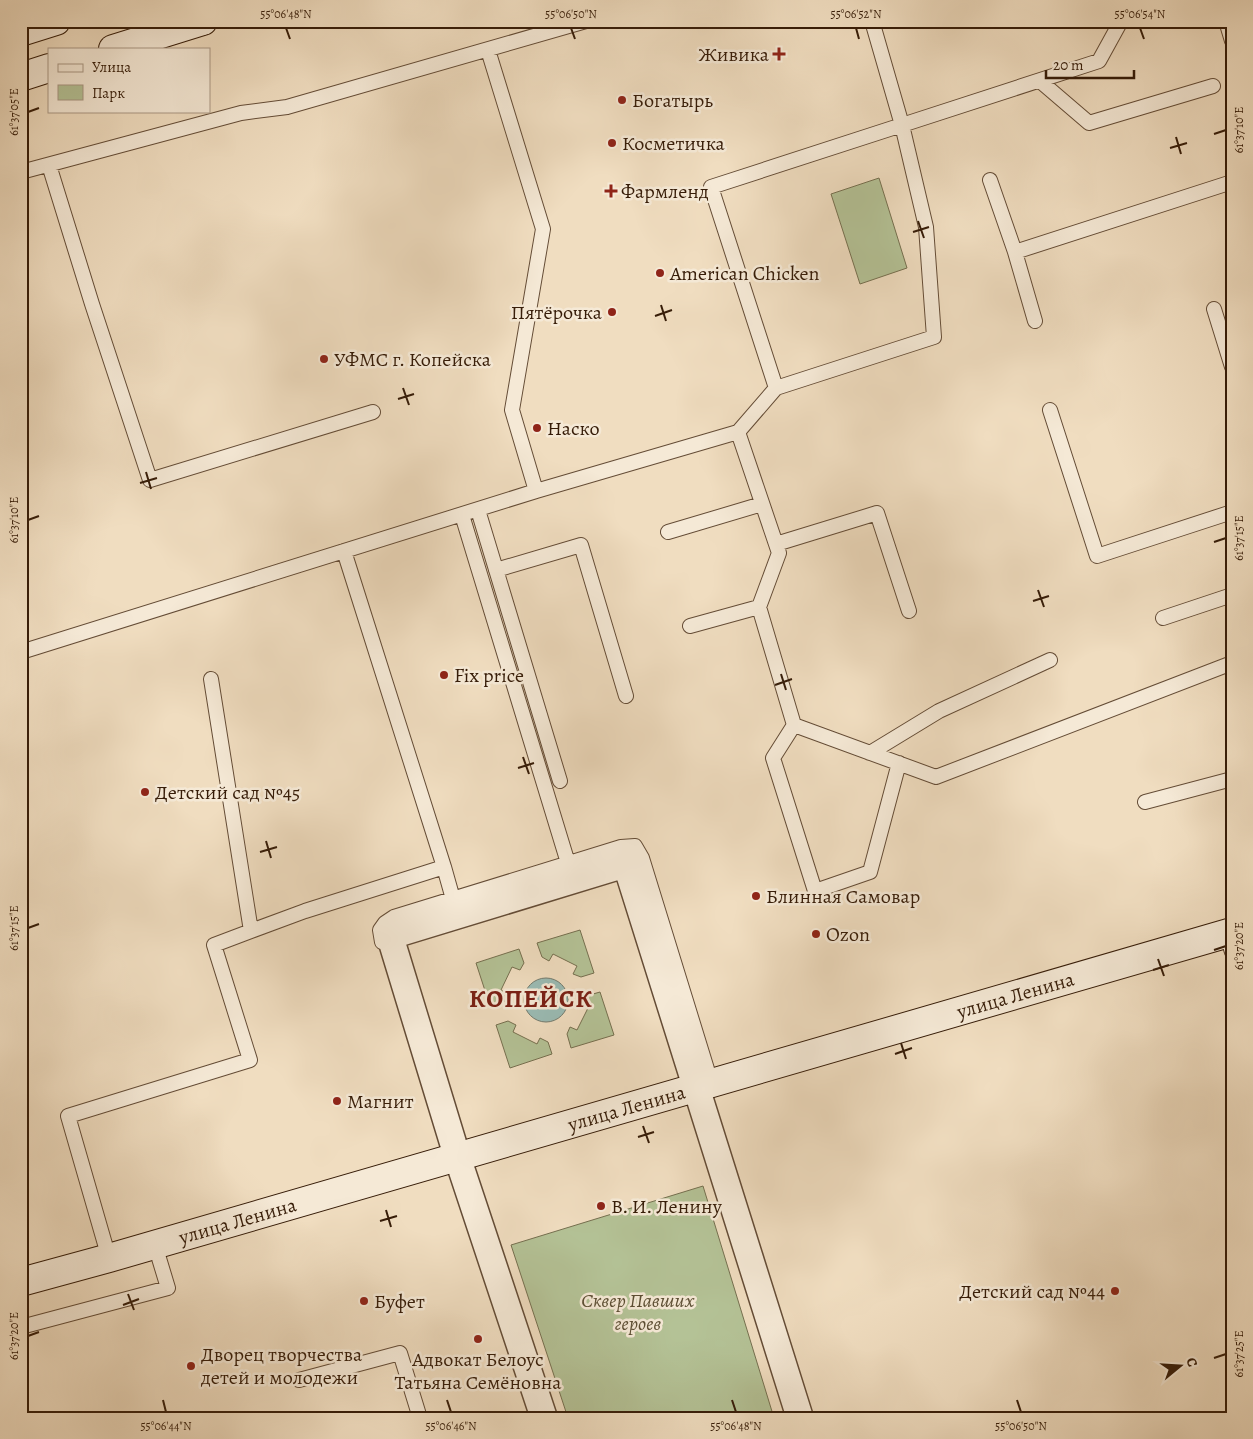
<svg xmlns="http://www.w3.org/2000/svg" width="1253" height="1439" viewBox="0 0 1253 1439" font-family="Alegreya,serif">
	<rect width="100%" height="100%" fill="#f0ddc0"/>
	<filter id="stains"><feTurbulence type="fractalNoise" baseFrequency=".004" numOctaves="4"/><feColorMatrix values="0 0 0 0 .2 0 0 0 0 .09 0 0 0 0 .02 0 0 0 .5 -.17"/></filter>
	<radialGradient id="worn" r=".72"><stop offset=".6" stop-color="#630" stop-opacity="0"/><stop offset="1" stop-color="#630" stop-opacity=".3"/></radialGradient>
	<path fill="#b4c296" stroke="#756f4f" d="M879 178 907 268 860 284 831 194Z
		M580 930 594 973 581 977 573 974 577 966 553 954 549 961 542 957 537 943Z
		M519 949 524 963 520 970 512 967 501 990 507 994 504 1002 490 1006 476 963Z
		M600 992 614 1035 571 1048 567 1034 570 1027 577 1030 589 1006 583 1002 586 996Z
		M508 1021 516 1025 513 1032 537 1044 540 1038 548 1042 552 1054 510 1068 496 1025Z
		M703 1186 774 1418H568L511 1245Z"/>
	<path fill="#9abbb4" stroke="#727b6f" d="M524 1000a22 22 0 1 1 44 0a22 22 0 1 1-44 0Z"/>
	<g fill="none" stroke-linecap="round" stroke-linejoin="round">
		<defs>
			<path id="lane" d="M872 21 902 125 1099 61 1121 21
				M1226 21 1232 41
				M488 50 543 229 512 410 536 491 738 432 776 388 934 337 926 227 902 125 711 187 776 388
				M1040 81 1089 123 1213 86
				M49 165 92 304 150 480 373 412
				M21 172 241 113 287 107 586 21
				M990 180 1015 252 1035 321
				M1015 252 1232 182
				M1214 309 1232 367
				M1050 410 1097 556 1232 512
				M478 510 560 781
				M462 515 568 863
				M668 532 762 504
				M776 544 877 513 909 611
				M344 551 444 867
				M496 570 581 545 626 696
				M759 607 794 725 936 777 1232 663
				M1163 618 1232 595
				M690 626 759 607 779 553 738 432
				M21 652 536 491
				M794 725 773 758 815 891 870 872 899 763
				M870 753 939 711 1050 660
				M1145 802 1232 779
				M251 931 305 911 444 867 453 899
				M1226 933 1232 952
				M382 942 380 930 385 923 394 917 621 847 635 846 642 858 711 1082
				M109 1258 68 1116 250 1060 214 945 251 931 211 679
				M21 1327 168 1288 155 1245
				M299 1380 400 1353 420 1418"/>
			<path id="street" d="M544 1418 457 1156 390 936 626 864 800 1418"/>
			<g id="secondary">
				<path d="M21 32 56 21"/>
				<path d="M113 49 203 21"/>
				<path d="M21 77 49 68"/>
				<path id="s1" d="M21 1282 109 1258 1232 932"/>
			</g>
		</defs>
		<use href="#lane" stroke="#644c36" stroke-width="16"/>
		<use href="#street" stroke="#644c36" stroke-width="29"/>
		<use href="#secondary" stroke="#361c08" stroke-width="30"/>
		<use href="#lane" stroke="#f5e9d6" stroke-width="14"/>
		<use href="#street" stroke="#f5e9d6" stroke-width="26"/>
		<use href="#secondary" stroke="#f5e9d6" stroke-width="28"/>
	</g>
	<path fill="none" stroke="#361c08" stroke-width="2" d="M286 28 290 39M571 28 575 39M856 28 859 39M1140 28 1144 39M28 112 39 108M1214 134 1226 130M1176 137 1181 154M1170 148 1187 143M918 221 924 238M913 232 929 227M661 305 666 321M655 316 672 310M403 388 409 405M398 399 414 394M146 472 151 489M140 483 157 478M28 520 39 516M1214 542 1226 538M1038 590 1044 607M1033 601 1049 596M781 674 786 690M775 685 792 679M523 757 529 774M518 768 534 763M266 841 271 858M260 852 277 847M28 928 39 924M1214 950 1226 946M1158 959 1164 976M1153 970 1169 965M901 1043 906 1059M895 1054 912 1048M643 1126 649 1143M638 1137 654 1132M386 1210 391 1227M380 1221 397 1216M128 1294 134 1310M123 1305 139 1299M28 1336 39 1332M1214 1358 1226 1354M163 1400 166 1412M447 1400 451 1412M732 1400 736 1412M1017 1400 1021 1412"/>
	<g fill="#8f2418" stroke="#f5e9d6" stroke-width="2">
		<path d="M776.5 46.5h5v5h5v5h-5v5h-5v-5h-5v-5h5z"/>
		<circle cx="622" cy="100" r="5"/>
		<circle cx="612" cy="143" r="5"/>
		<path d="M608.5 183.5h5v5h5v5h-5v5h-5v-5h-5v-5h5z"/>
		<circle cx="660" cy="273" r="5"/>
		<circle cx="612" cy="312" r="5"/>
		<circle cx="324" cy="359" r="5"/>
		<circle cx="537" cy="428" r="5"/>
		<circle cx="444" cy="675" r="5"/>
		<circle cx="145" cy="792" r="5"/>
		<circle cx="756" cy="896" r="5"/>
		<circle cx="816" cy="934" r="5"/>
		<circle cx="337" cy="1101" r="5"/>
		<circle cx="601" cy="1206" r="5"/>
		<circle cx="1115" cy="1291" r="5"/>
		<circle cx="364" cy="1301" r="5"/>
		<circle cx="478" cy="1339" r="5"/>
		<circle cx="191" cy="1366" r="5"/>
	</g>
	<g text-anchor="middle" dominant-baseline="central" stroke-width="5" stroke-linejoin="round" paint-order="stroke">
		<g font-size="20" fill="#361c08" stroke="#f5e9d6" text-anchor="start">
			<text x="769" y="54" text-anchor="end">Живика</text>
			<text x="632" y="100">Богатырь</text>
			<text x="622" y="143">Косметичка</text>
			<text x="621" y="191">Фармленд</text>
			<text x="670" y="273">American Chicken</text>
			<text x="602" y="312" text-anchor="end">Пятёрочка</text>
			<text x="334" y="359">УФМС г. Копейска</text>
			<text x="547" y="428">Наско</text>
			<text x="454" y="675">Fix price</text>
			<text x="155" y="792">Детский сад №45</text>
			<text x="766" y="896">Блинная Самовар</text>
			<text x="826" y="934">Ozon</text>
			<text x="347" y="1101">Магнит</text>
			<text x="611" y="1206">В. И. Ленину</text>
			<text x="1105" y="1291" text-anchor="end">Детский сад №44</text>
			<text x="374" y="1301">Буфет</text>
			<text x="201" y="1354">Дворец творчества<tspan x="201" dy="23">детей и молодежи</tspan></text>
			<text x="478" y="1359" text-anchor="middle">Адвокат Белоус<tspan x="478" dy="23">Татьяна Семёновна</tspan></text>
		</g>
		<g font-size="20" fill="#361c08" stroke="#f5e9d6">
			<text stroke="none"><textPath href="#s1" startOffset="1035">улица Ленина</textPath></text>
			<text stroke="none"><textPath href="#s1" startOffset="630">улица Ленина</textPath></text>
			<text stroke="none"><textPath href="#s1" startOffset="225">улица Ленина</textPath></text>
		</g>
		<g font-size="20" font-style="italic" fill="#5c4e33" stroke="#f5e9d6">
			<text x="638" y="1300">Сквер Павших<tspan x="638" dy="23">героев</tspan></text>
		</g>
		<g font-size="25" font-weight="bold" letter-spacing="1" fill="#7a1f14" stroke="#f5e9d6">
			<text x="531" y="999">КОПЕЙСК</text>
		</g>
	</g>
	<rect width="1253" height="1439" fill="none" stroke="#f0ddc0" stroke-width="55"/>
	<rect x="48" y="48" width="162" height="65" fill="#f5e9d6" stroke="#a99784"/>
	<rect x="58" y="64" width="25" height="8" fill="#f5e9d6" stroke="#a99784"/>
	<text x="92" y="72" font-size="15" fill="#361c08">Улица</text>
	<rect x="58" y="85" width="25" height="15" fill="#b4c296" stroke="#a99784"/>
	<text x="92" y="98" font-size="15" fill="#361c08">Парк</text>
	<g transform="translate(1180 1366) rotate(72)" stroke="#f5e9d6" stroke-width="4" paint-order="stroke">
	<path d="M0-4L9 19L0 12L-9 19Z" fill="#361c08"/>
	<text y="-8" font-size="14" font-weight="bold" text-anchor="middle" fill="#361c08">С</text>
	</g>
	<path d="M1046 70v8h88v-8" fill="none" stroke="#361c08" stroke-width="2.5"/>
	<text x="1053" y="70" font-size="15" fill="#361c08" stroke="#f5e9d6" stroke-width="4" paint-order="stroke">20 m</text>
	<rect x="28" y="28" width="1198" height="1384" fill="none" stroke="#361c08" stroke-width="2"/>
	<g font-size="12" text-anchor="middle" fill="#361c08">
		<text x="286" y="18">55°06'48"N</text>
		<text x="571" y="18">55°06'50"N</text>
		<text x="856" y="18">55°06'52"N</text>
		<text x="1140" y="18">55°06'54"N</text>
		<text transform="translate(14 112) rotate(-90)" y="4">61°37'05"E</text>
		<text transform="translate(1239 130) rotate(-90)" y="4">61°37'10"E</text>
		<text transform="translate(14 520) rotate(-90)" y="4">61°37'10"E</text>
		<text transform="translate(1239 538) rotate(-90)" y="4">61°37'15"E</text>
		<text transform="translate(14 928) rotate(-90)" y="4">61°37'15"E</text>
		<text transform="translate(1239 946) rotate(-90)" y="4">61°37'20"E</text>
		<text transform="translate(14 1336) rotate(-90)" y="4">61°37'20"E</text>
		<text transform="translate(1239 1354) rotate(-90)" y="4">61°37'25"E</text>
		<text x="166" y="1430">55°06'44"N</text>
		<text x="451" y="1430">55°06'46"N</text>
		<text x="736" y="1430">55°06'48"N</text>
		<text x="1021" y="1430">55°06'50"N</text>
	</g>
	<rect width="100%" height="100%" filter="url(#stains)"/>
	<rect width="100%" height="100%" fill="url(#worn)"/>
</svg>
